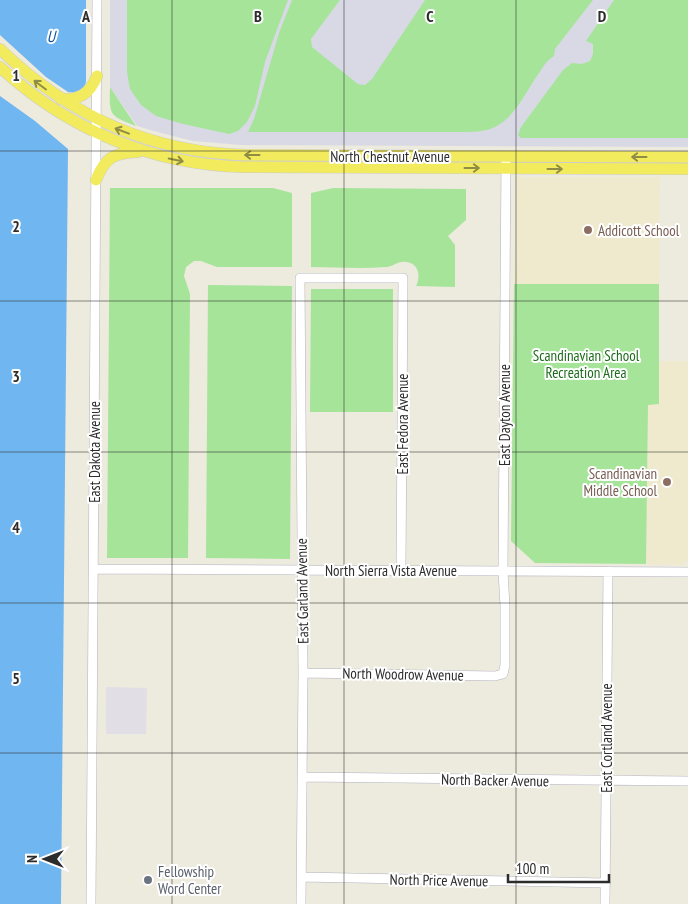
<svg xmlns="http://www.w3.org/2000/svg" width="688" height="904" viewBox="0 0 688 904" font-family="'PT Sans Narrow',sans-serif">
	<rect width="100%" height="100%" fill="#edeade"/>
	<path fill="#e2dee6" d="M106 687 147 688 146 734H106Z"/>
	<path fill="#efeacd" d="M516 177H660L659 284H514Z
		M659 361H688V559L683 565 646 564 648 404H659Z"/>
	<path fill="#d9d9e6" d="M110 0H688V147L241 145 193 141 161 133 137 126 110 87Z"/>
	<path fill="#a6e49a" d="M127 0H288L265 62 255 106 247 122 238 131 229 134 183 124 156 116 141 105 130 89 127 72Z
		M292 0H340L311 39 312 47 358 84 365 85 372 79 425 0H593L555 49 554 56C547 60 543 67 539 73 524 94 514 122 487 130 481 131 474 132 468 132H248L254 119 279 33Z
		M614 0H688V138H521L518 135 521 127 563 70 572 63 582 64 590 61 593 54V44L586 41Z
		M110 87 136 126C110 116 109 116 110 87Z
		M110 188H273L292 193V267H217L201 261H194L186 267 184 276 190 294 188 558H107Z
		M333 188 466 189V220L448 236 455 245V287L416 286C421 277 419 264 407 262 398 260 393 267 385 267 360 269 335 267 311 267V193Z
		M514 284H659V404L648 405 646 564 535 563 511 541Z
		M208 285 292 286 290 559 206 558Z
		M311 289H393V412H310Z"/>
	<path fill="#70b6f0" d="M0 0H86V82L83 90 76 93 68 92 46 77 0 35Z
		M0 96 35 121 68 149 61 904H0Z"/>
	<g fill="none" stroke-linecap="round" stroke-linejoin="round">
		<defs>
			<path id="minor" d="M94 569 688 572
				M303 673 495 676 503 674 505 665V606L503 571 506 156
				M303 777 688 781
				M301 877 606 883
				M91 904 97 0
				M301 904 303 673 300 278H403L401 570
				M605 904 608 571"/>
			<path id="major" d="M0 49C70 117 151 153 248 155L688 157
				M0 67C68 130 153 165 245 167L688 169
				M61 99C79 100 90 94 97 76
				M96 180C105 157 114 153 138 152"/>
		</defs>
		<use href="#minor" stroke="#b2b2bf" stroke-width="10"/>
		<use href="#major" stroke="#ccc" stroke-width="12"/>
		<use href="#minor" stroke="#fff" stroke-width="9"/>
		<use href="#major" stroke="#f2eb5e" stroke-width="11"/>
	</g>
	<defs><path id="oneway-shaft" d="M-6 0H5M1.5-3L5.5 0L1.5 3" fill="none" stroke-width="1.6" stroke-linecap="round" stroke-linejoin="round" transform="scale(1.25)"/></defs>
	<g stroke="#8f8c45">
		<use href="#oneway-shaft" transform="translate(40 85) rotate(-143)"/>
		<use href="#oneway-shaft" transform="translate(122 131) rotate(-159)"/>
		<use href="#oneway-shaft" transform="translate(252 155) rotate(-180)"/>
		<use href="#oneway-shaft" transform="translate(639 157) rotate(-180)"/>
		<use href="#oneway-shaft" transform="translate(176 160) rotate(12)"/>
		<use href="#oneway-shaft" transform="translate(472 168)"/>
		<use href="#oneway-shaft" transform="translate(555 169)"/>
	</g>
	<path fill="none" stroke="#2c2c2c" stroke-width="1" stroke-opacity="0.55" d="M172 0V904M344 0V904M516 0V904M0 151H688M0 301H688M0 452H688M0 603H688M0 753H688"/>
	<g fill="#8d6e63" stroke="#fff" stroke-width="2">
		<circle cx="588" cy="230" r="5"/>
		<circle cx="667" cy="482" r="5"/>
	</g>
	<circle fill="#6b7280" stroke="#fff" stroke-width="2" cx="148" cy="880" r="5"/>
	<g text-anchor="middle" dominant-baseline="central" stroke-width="4" stroke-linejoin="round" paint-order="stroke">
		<g font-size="15" fill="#2c2c2c" stroke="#fff">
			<text x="390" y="156">North Chestnut Avenue</text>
			<text transform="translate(504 415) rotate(-90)">East Dayton Avenue</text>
			<text transform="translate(402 424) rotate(-90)">East Fedora Avenue</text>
			<text transform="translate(94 452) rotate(-90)">East Dakota Avenue</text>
			<text x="391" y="570">North Sierra Vista Avenue</text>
			<text transform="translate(302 591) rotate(-91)">East Garland Avenue</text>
			<text transform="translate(403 674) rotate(1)">North Woodrow Avenue</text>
			<text transform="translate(606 738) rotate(-90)">East Cortland Avenue</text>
			<text transform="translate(495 780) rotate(1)">North Backer Avenue</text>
			<text transform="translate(439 880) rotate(1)">North Price Avenue</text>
		</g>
		<g font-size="15" fill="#785e54" stroke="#fff" text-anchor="start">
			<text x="598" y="230">Addicott School</text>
			<text x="657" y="473" text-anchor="end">Scandinavian<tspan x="657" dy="17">Middle School</tspan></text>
		</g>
		<g font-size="15" fill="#1c6a1a" stroke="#fff">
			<text x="586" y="355">Scandinavian School<tspan x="586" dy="17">Recreation Area</tspan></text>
		</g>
		<g font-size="15" fill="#5b616d" stroke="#fff" text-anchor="start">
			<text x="158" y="871">Fellowship<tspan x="158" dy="17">Word Center</tspan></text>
		</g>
		<g font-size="16" font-style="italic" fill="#0c519f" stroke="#fff">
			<text x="51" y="36">U</text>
		</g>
	</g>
	<g font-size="16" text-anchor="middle" font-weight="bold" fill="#2c2c2c" stroke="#fff" stroke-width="4" stroke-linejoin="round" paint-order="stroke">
		<text x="86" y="22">A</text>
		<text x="258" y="22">B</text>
		<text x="430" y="22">C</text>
		<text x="602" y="22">D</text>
		<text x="16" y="81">1</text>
		<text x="16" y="232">2</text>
		<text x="16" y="382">3</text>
		<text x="16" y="533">4</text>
		<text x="16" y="684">5</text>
	</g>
	<g transform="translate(45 859) rotate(270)" stroke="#ffffff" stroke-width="4" paint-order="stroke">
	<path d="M0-4L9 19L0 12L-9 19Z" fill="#2c2c2c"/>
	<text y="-8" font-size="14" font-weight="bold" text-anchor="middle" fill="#2c2c2c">N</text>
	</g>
	<path d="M508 874v8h101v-8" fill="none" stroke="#2c2c2c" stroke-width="2.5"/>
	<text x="516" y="874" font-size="15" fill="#2c2c2c" stroke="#ffffff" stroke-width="4" paint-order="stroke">100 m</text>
</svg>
